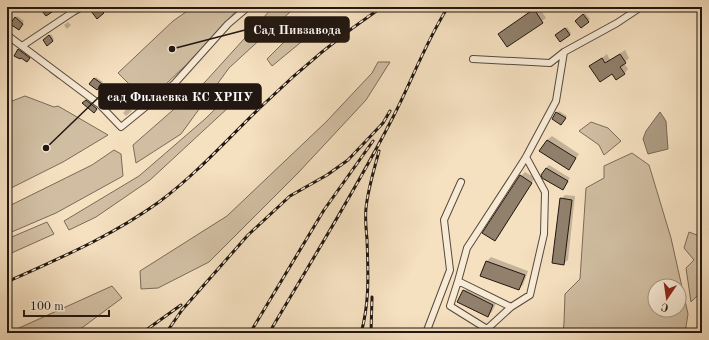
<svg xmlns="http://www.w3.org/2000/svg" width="709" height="340" viewBox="0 0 709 340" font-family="'Old Standard TT',serif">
	<rect width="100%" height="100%" fill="#f5e0c0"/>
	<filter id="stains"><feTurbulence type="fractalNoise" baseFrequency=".005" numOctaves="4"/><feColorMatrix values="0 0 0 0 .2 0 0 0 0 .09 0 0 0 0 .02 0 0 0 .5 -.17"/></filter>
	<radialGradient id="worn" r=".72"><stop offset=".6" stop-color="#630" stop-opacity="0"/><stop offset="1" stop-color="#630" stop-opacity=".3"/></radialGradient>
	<path fill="#d1bea2" stroke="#7a6a5a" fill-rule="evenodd" d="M193 7H240L186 65 147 102 118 73 173 21Z
		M273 7H290V12L229 68 181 134 136 163 133 145 205 82Z
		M315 20 322 25 272 66 267 59 301 25Z
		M378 62H390L366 100 298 173 209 262 158 288 141 289 140 271 227 216 326 122 372 73Z
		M240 85 243 94 150 180 96 217 69 230 64 221 139 176 205 119Z
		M25 96 54 107 58 106 108 135 63 162 7 190V103Z
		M591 122 608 128 621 141 604 155 599 145 579 131Z
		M114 150 121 154 123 176 56 213 7 234V207L92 165Z
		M632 153 649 165 671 238 688 314 685 333H563L564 323 565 294 580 279 586 188 604 178V166ZM655 286H679V310H655Z
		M47 222 54 234 7 255V239Z
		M689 232 702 237V291L691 302 686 268 694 260 684 248Z
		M112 286 122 298 75 333H8Z"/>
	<path fill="#ad9c84" stroke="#756756" d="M660 112 666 121 668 149 648 154 643 139 646 131Z"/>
	<path fill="#0003" d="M98 7H103L105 10 97 17Z
		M537 7H539L546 18 508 46 499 34Z
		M598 7H609L602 12Z
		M585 13 590 19 581 27 578 19Z
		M17 16 24 21 20 27 16 18Z
		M68 22 71 25 67 29 64 25Z
		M567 27 571 33 569 35 558 33Z
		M51 34 54 39 47 44 46 38Z
		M21 48 31 56 29 59 16 55Z
		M625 50 629 58 624 63 628 69 624 74 612 73 591 66 607 54 610 60Z
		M51 71 60 77 58 79 49 72Z
		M96 77 103 82 99 87 95 79Z
		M88 98 98 106 95 110 83 103Z
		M128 107 132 111 126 116 123 113Z
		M559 111 567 116 563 122 553 118Z
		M552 136 579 154 569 169 547 140Z
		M549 165 570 178 565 185 546 168Z
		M525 172 535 178 499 236 495 240 521 176Z
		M565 195 575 196 568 260 563 264 561 199Z
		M491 257 528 271 523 285 519 289 487 261Z
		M468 287 497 301 492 312 488 316 464 291Z"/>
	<path fill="#90806c" stroke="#221711" d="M48 7H53L55 10 46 16 42 11Z
		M97 7H100L104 13 97 19 91 11Z
		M534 9 543 23 507 47 498 34Z
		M583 14 589 22 581 28 575 21Z
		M15 17 23 24 19 30 10 24Z
		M565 28 570 35 560 42 555 35Z
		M49 35 53 41 47 46 43 40Z
		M18 49 30 58 27 62 21 58 20 59 14 56Z
		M620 54 626 63 620 67 625 74 616 80 612 74 600 82 589 66 602 58 605 63Z
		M94 78 102 84 97 90 89 84Z
		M86 100 97 109 94 113 82 103Z
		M556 112 566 118 561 125 552 119Z
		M547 140 576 158 569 170 539 151Z
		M546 168 568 181 563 190 542 178 541 175Z
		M520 175 532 183 495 241 482 233Z
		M560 198 572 200 564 265 552 263Z
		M486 261 525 275 519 290 480 276Z
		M463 290 493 305 488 317 457 302Z"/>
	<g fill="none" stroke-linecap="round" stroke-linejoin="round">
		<defs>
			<path id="minor" d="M7 35 99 104 121 127 175 83 228 24 248 7
				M22 46 73 12 82 7
				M473 59 550 63 564 52 617 23 641 7
				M526 157 545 192 544 234 530 295 511 307 458 281 467 248 521 165 526 157 556 101 564 52
				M458 281 450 306 487 329 511 307
				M426 333 450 270 444 220 461 182"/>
		</defs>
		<use href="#minor" stroke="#57493d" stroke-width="8"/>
		<use href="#minor" stroke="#f8ebd6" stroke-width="6"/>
		<defs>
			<path id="rail" d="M7 282C60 258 112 236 159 202 198 173 230 136 265 103 301 68 341 35 382 7
				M142 333 181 305
				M166 333 182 310 248 235 290 196 327 175 348 160 383 123 390 111
				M250 333 324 210 373 141
				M269 333C310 263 354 193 391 121 411 83 425 43 448 7
				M361 333C370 302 368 270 367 239 366 229 365 218 366 208 368 189 374 170 379 151
				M371 333 372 297"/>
		</defs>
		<use href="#rail" stroke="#221711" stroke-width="3"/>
		<use href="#rail" stroke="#f8ebd6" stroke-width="1.5" stroke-dasharray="4.5" stroke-linecap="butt"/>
	</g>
	<path fill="none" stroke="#221711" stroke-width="1.5" d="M172 49L245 30M46 148L99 97"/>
	<g fill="#221711" stroke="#f8ebd6" stroke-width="1.5">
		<circle cx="172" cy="49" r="4"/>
		<circle cx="46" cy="148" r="4"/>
	</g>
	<g fill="#221711" stroke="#221711" stroke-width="1.5">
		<rect x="245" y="17" width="104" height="25" rx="4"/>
		<rect x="99" y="84" width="162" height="25" rx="4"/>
	</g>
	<g font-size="13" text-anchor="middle" font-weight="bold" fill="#fff">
		<text x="297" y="34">Сад Пивзавода</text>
		<text x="180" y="101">сад Филаевка КС ХРПУ</text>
	</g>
	<rect width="709" height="340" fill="none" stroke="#f5e0c0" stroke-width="24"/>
	<rect x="8" y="8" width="693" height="324" fill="none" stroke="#221711" stroke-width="2"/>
	<rect x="12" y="12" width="685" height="316" fill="none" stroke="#221711"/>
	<g transform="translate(667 298) rotate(193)"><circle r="19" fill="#f8ebd6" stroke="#a29687"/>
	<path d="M0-3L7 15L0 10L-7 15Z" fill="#8f2418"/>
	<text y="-6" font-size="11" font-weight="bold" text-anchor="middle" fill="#221711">С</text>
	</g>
	<path d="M24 310v6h85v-6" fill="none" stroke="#221711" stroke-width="2"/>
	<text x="30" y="310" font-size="12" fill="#221711" stroke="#f8ebd6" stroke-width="3" paint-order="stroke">100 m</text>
	<rect width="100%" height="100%" filter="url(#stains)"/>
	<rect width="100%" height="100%" fill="url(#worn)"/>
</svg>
